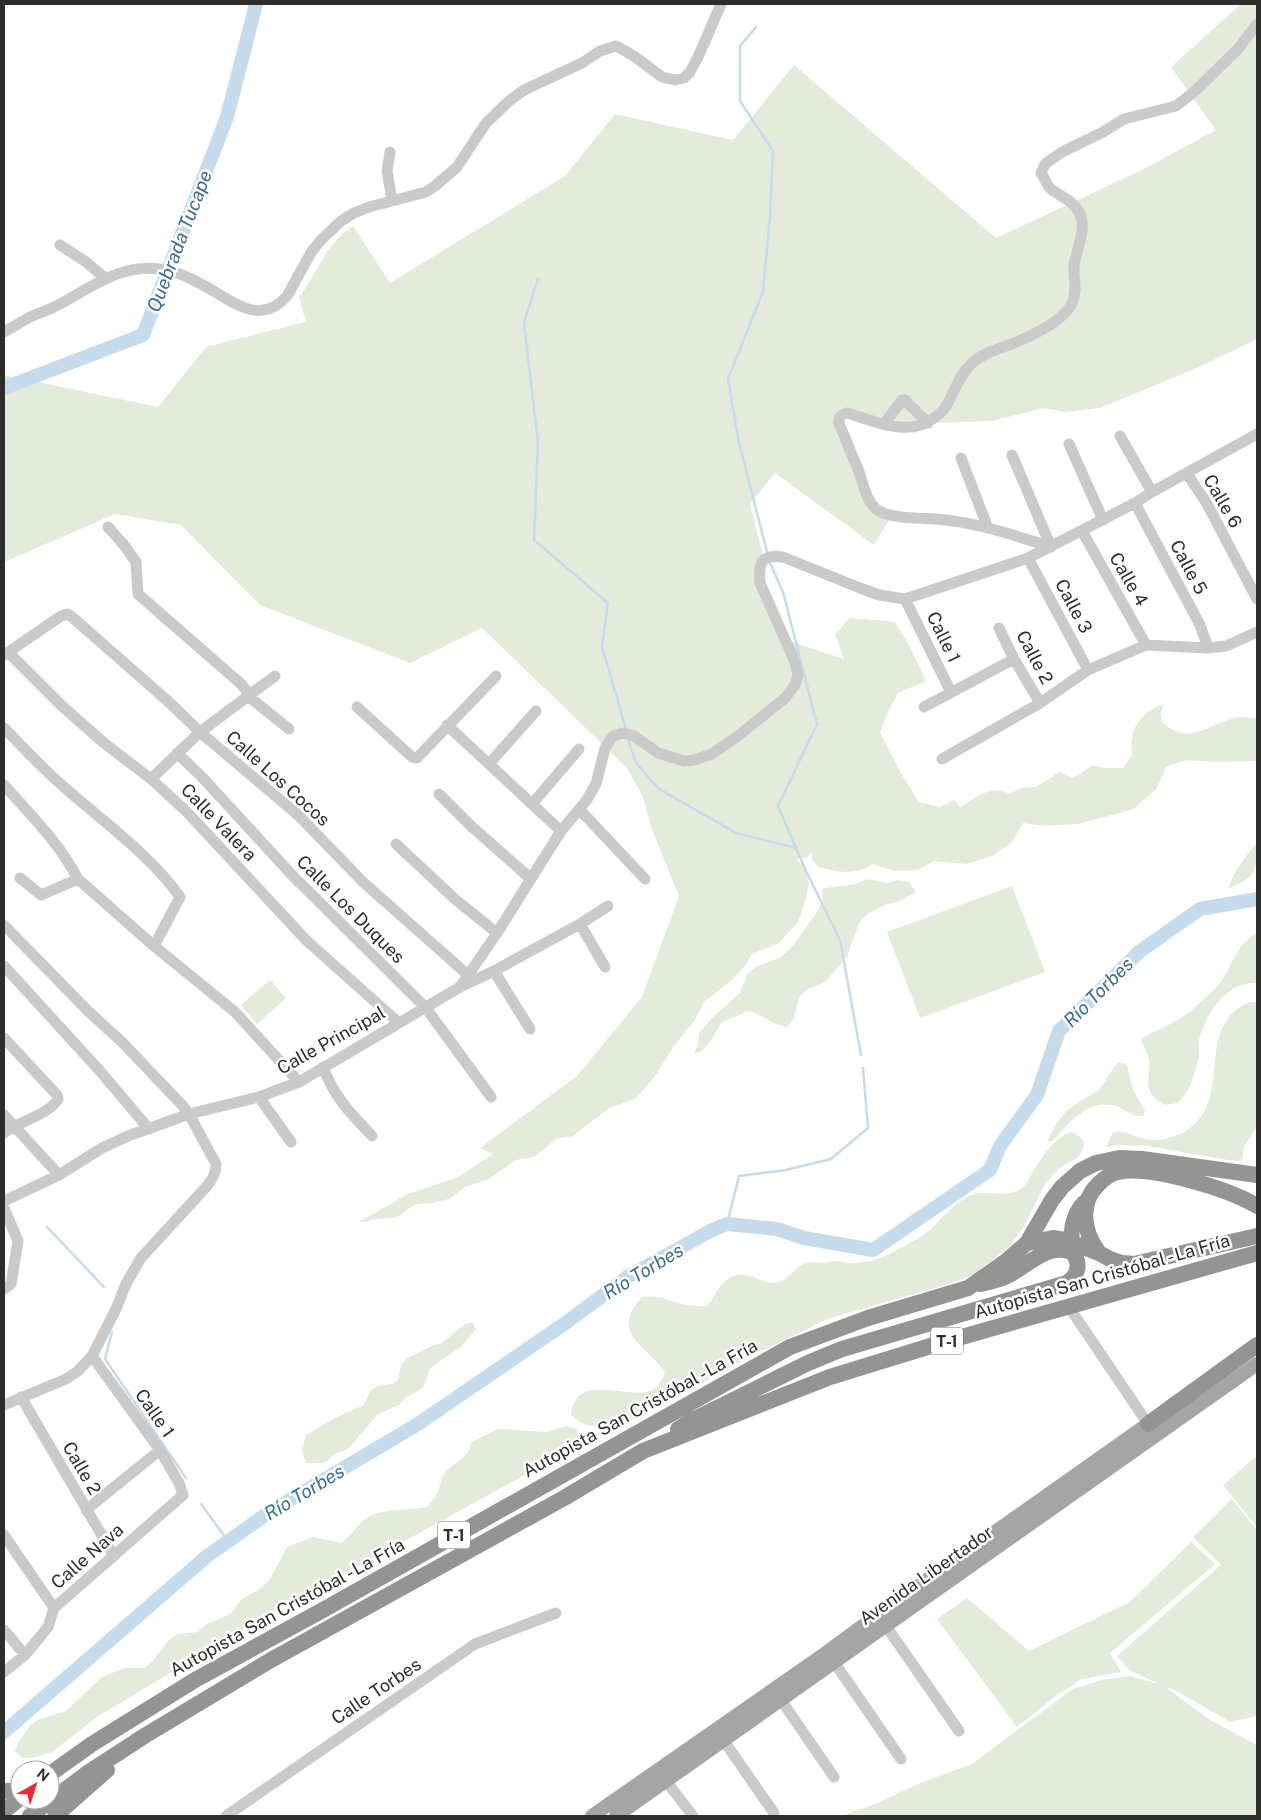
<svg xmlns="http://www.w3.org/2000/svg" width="1261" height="1820" viewBox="0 0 1261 1820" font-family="'Public Sans',sans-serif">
	<rect width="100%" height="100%" fill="#fff"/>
	<path fill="#e3ebda" d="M1241 4H1257V339L1199 367 1100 408 1065 412 1043 408 992 421 930 423 917 428 840 417 879 510 892 515 874 545 775 473 750 504 764 560 759 569 786 640 844 659 835 634 850 618 895 622 910 647 926 681 898 693 888 712 880 733 902 775 919 802 940 807 954 800 960 807C977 797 990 784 1010 794L1021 788 1036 787 1060 772 1072 778 1079 775 1092 765 1105 768H1123L1132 755C1129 729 1139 714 1163 704L1161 713 1162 722C1188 745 1203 728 1230 719 1238 716 1249 718 1257 718V761L1217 762 1186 760 1166 767 1157 788 1134 809 1078 824 1045 826 1023 823 1012 842 994 855 967 864 934 861 918 870 894 871 873 864C853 876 839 872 818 867L812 859 813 852 806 858 797 859 805 869 809 883 805 902 798 922 779 943 752 954 745 966 733 979 704 1002 695 1020 673 1047 656 1075 635 1099 609 1108 573 1136 556 1139 534 1157 516 1160 489 1179 465 1187 449 1199 431 1203 417 1204 409 1208 401 1215 392 1218 373 1219 367 1222H359L408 1194 458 1177 493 1154 480 1148 577 1076 642 997 679 896 651 827 643 797 627 768 482 628 410 663 260 605 181 525 115 514 4 562V375L158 407 206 347 306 322 299 297C317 274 326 243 353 226L390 283 565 176 615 114 733 140 794 65 996 238 1142 170 1216 130 1171 67Z
		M1257 843C1257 872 1256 877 1229 888 1232 873 1247 855 1257 843Z
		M866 879 888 883 898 880 909 882 916 892 898 902 887 904 867 914 859 923 847 957 825 982 806 990 799 997 794 1018 787 1027C772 1025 762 1014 748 1011L721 1023 710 1042 703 1050 694 1054 698 1044 699 1033 713 1017 740 993 748 973 758 966 779 958 788 951 795 943 819 909 823 899 822 889C840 884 848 889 866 879Z
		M1012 886 1045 972 920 1018 887 932Z
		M1257 933V983C1226 981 1207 1013 1199 1040 1198 1045 1200 1050 1199 1055 1195 1073 1191 1090 1178 1103L1164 1105C1136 1086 1155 1078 1148 1055 1146 1050 1143 1045 1141 1040 1151 1032 1161 1029 1172 1023 1187 1016 1201 1002 1214 990 1234 970 1230 949 1257 933Z
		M270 980 286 998 257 1024 241 1005Z
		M1249 1002H1257V1126L1244 1147 1242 1161 1228 1160 1147 1146 1120 1145 1106 1147 1112 1134 1118 1131C1129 1132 1139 1139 1151 1140 1162 1141 1174 1137 1184 1132 1237 1101 1191 1029 1249 1002Z
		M1118 1063H1123L1127 1066 1133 1090 1145 1111 1143 1116C1133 1117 1126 1110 1118 1107 1092 1097 1070 1120 1056 1138L1052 1141H1047L1057 1123 1067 1110 1100 1089 1114 1067Z
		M1072 1132 1083 1139 1084 1146 1082 1152 1077 1158 1059 1168 1045 1184 1023 1228 1008 1248 974 1274 955 1282 827 1319 754 1355 615 1429 587 1425 578 1421 571 1415C575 1368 634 1403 654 1389 660 1385 662 1378 665 1372 645 1344 609 1334 642 1297 659 1294 666 1300 682 1304 690 1306 698 1306 707 1306 714 1299 717 1288 724 1282 745 1263 759 1287 778 1282 789 1280 795 1266 806 1263 812 1261 819 1263 825 1263 829 1262 832 1261 836 1261 840 1261 844 1262 847 1263 856 1264 869 1261 877 1259 890 1255 921 1238 931 1229 943 1217 955 1202 971 1195 987 1189 1004 1199 1019 1190 1026 1186 1029 1179 1033 1172 1043 1156 1053 1138 1072 1132Z
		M472 1322 476 1329 461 1347 434 1365 429 1371 424 1386 418 1391 405 1398 399 1405 378 1414 348 1449 334 1454 329 1460 322 1463H306L302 1450 306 1435 335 1418 364 1405 370 1391 377 1386 393 1384 398 1379 401 1365 406 1359 434 1345 442 1343 465 1324Z
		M566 1426 576 1429 580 1438 575 1447 358 1567 271 1612 97 1717 52 1752 33 1758H23L15 1752 18 1743 30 1726 37 1720 66 1711 102 1677 124 1668H144L152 1662 170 1639 178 1634 198 1632 205 1625 230 1614 242 1599 260 1589 267 1582 273 1574 287 1547 313 1537 341 1543C351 1536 356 1527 364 1520 380 1507 408 1511 427 1507 431 1502 436 1497 438 1491 441 1484 441 1477 446 1472 457 1459 466 1462 472 1442L498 1429 547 1432Z
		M1257 1456V1527L1223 1485Z
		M1232 1499 1257 1530V1716L1230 1722 1177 1691 1165 1687 1210 1720 1257 1745V1816H841L878 1803 920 1783 972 1764 1073 1689 1101 1680 1129 1676 1159 1684 1129 1670 1117 1656 1221 1565 1193 1537Z
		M1191 1542 1215 1564 1110 1653 1121 1672 1082 1679 1057 1695 1017 1727 937 1619 967 1598 1029 1651 1130 1602Z"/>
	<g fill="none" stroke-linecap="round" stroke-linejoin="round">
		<path stroke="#c6dcec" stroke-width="2.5" d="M756 27 740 46V101L773 151 770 217 763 292 728 379 738 439 767 552
			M538 278 524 323 538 442 534 540 608 603 602 647 626 729
			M770 563 783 592 817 724 778 806 805 869 840 940 861 1055
			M628 739 636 763 659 789 736 833 796 848
			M727 1224 739 1176 786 1170 831 1159 868 1128 863 1068
			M47 1227 104 1287
			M112 1332 105 1359 186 1478
			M201 1504 228 1541"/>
		<path stroke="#c6dcec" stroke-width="14" d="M4 388 143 335 227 117 256 4
			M4 1732 206 1557 268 1513 418 1424 564 1324 629 1276 712 1230 727 1224 777 1229 804 1238 873 1250 990 1170 1000 1146 1037 1095 1059 1031 1139 952 1200 909 1257 899"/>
		<path stroke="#cacaca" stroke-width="11" d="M390 152 387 171 392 200
			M60 245 86 262 105 278
			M4 332C13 327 21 322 30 317 39 313 49 310 58 305 92 287 120 264 160 269 174 271 191 278 203 285 230 299 259 328 287 296L312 251 321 240 341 221 354 213 369 207 426 192 435 186 457 167 486 123 509 101 524 90 582 63 600 51 616 46 634 56 662 77 675 80 684 78 690 72 699 55 721 4
			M884 424 902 400H905L928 423
			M1120 436 1152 492
			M1069 444 1103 520
			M1012 455 1051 547
			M961 458 988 528
			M1187 474 1206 502 1257 599
			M1135 503 1200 625 1208 648
			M108 527 124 545 136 562 138 594 240 683 246 690 248 696 289 729
			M1082 531 1146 645
			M1051 547C1013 535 976 522 936 519 921 518 888 519 876 509 865 499 864 485 859 472 855 461 850 451 846 440 843 430 831 417 847 413 875 421 909 438 934 418 938 415 942 412 945 408 954 393 959 375 972 363 984 352 1000 349 1014 343 1030 337 1065 320 1072 303 1078 291 1073 278 1074 266 1076 250 1087 230 1080 214 1073 199 1059 197 1049 187 1046 183 1044 177 1041 173L1045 164 1062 152 1103 132 1124 119 1176 106 1194 92 1238 49 1257 24
			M1028 558 1088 670
			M905 599 951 692
			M999 628 1014 659 1040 703
			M8 652 63 707 104 743 151 779 186 811 307 941 399 1023
			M4 655 61 616 67 614 72 617 169 702 200 732 298 815 363 882 468 975
			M357 707 412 757 417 758 496 676
			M924 707 1014 659
			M447 725 561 831
			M4 728C24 748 43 769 64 787 101 820 152 856 180 897L154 946
			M177 753 201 776 292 875 426 1008 491 1097
			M942 759 1040 703 1088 670 1146 645 1208 648 1226 646 1257 632
			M489 764 536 711
			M151 779 200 732 275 676
			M4 785C31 815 59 843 78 879
			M439 794 471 826 530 878
			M532 804 579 749
			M580 810 645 879
			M396 844 456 900 497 933
			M20 878 41 895 78 879 154 946 235 1012 299 1082
			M580 924 605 967
			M4 925 88 1011 123 1043 182 1105 189 1114 216 1164C216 1173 213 1178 207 1186L141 1258 126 1284 116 1309 92 1356 78 1371 66 1379 4 1405
			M4 966 100 1071 149 1129
			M494 971 530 1029
			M460 987 497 933 561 831 586 801 596 784 605 748 613 736 623 733 634 736 658 753 684 761 694 760 712 754 738 736 785 698 795 685 798 675 795 662 760 583C758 563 761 554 783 557L860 588 879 595 905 599 1028 558 1135 503 1152 492 1257 434
			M4 1038 57 1095 58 1099C50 1114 18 1122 4 1133
			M323 1067C336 1100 349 1111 372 1136
			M259 1097 291 1142
			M4 1115 59 1175
			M4 1201 59 1175 102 1148 128 1136 189 1114 259 1097 299 1082 460 987 494 971 580 924 608 906
			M4 1208 18 1241 11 1284 4 1289
			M1069 1307 1148 1424
			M21 1397 114 1556
			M86 1510 160 1450
			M4 1535 54 1608
			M886 1626 959 1731
			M4 1630 25 1655
			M834 1662 901 1759
			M4 1672 25 1655 48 1627 54 1608 183 1495 179 1483 160 1450 92 1356
			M781 1700 834 1777
			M724 1741 774 1813
			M666 1781 693 1816
			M226 1816 475 1644 556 1613"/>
		<path stroke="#a5a5a5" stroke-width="14" d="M592 1816 826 1653 879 1614 1148 1424
			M616 1816 1257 1364"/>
		<path stroke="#949494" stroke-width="16" d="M1027 1243 1053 1238 1065 1240 1099 1253 1110 1259 1122 1263 1134 1264 1257 1236
			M1072 1252C1070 1235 1072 1215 1084 1203
			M1099 1253C1089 1239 1082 1221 1087 1203 1090 1190 1105 1175 1118 1172 1150 1165 1229 1189 1257 1206
			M1148 1424 1257 1345
			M678 1429 691 1421 808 1363 842 1349 1067 1283C1079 1275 1081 1262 1072 1252 1047 1243 1030 1264 1009 1275 1000 1280 990 1282 980 1284
			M50 1774 92 1744 195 1680 323 1610 790 1347 868 1318 968 1288 1005 1262 1027 1243 1052 1200 1062 1187 1080 1171 1096 1163 1119 1158 1142 1159 1257 1175
			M4 1791H13L20 1787
			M4 1811 20 1798
			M30 1816 89 1772 146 1735 271 1660 564 1498 643 1451 830 1377 937 1344 1257 1253
			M55 1816 107 1770"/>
	</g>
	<g text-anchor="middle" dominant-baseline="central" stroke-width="5" stroke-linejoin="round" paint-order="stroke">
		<g fill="#fff" stroke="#6c6c6c" stroke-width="1">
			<rect x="931" y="1327.5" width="32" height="27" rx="4"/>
			<rect x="438" y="1521.5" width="32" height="27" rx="4"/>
		</g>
		<g font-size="16" font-weight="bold" fill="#2d2d2d">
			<text x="947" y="1341">T-1</text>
			<text x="454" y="1535">T-1</text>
		</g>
		<g font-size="18" fill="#2d2d2d" stroke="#fff">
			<text transform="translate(1223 501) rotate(60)">Calle 6</text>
			<text transform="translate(1189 567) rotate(62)">Calle 5</text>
			<text transform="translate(1129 579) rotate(60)">Calle 4</text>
			<text transform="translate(1074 606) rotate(62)">Calle 3</text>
			<text transform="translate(944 637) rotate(64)">Calle 1</text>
			<text transform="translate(1035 657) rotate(62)">Calle 2</text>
			<text transform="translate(278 778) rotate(42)">Calle Los Cocos</text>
			<text transform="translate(219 822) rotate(46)">Calle Valera</text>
			<text transform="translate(351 909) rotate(45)">Calle Los Duques</text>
			<text transform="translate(331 1040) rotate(-29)">Calle Principal</text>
			<text transform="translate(1102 1276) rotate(-16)">Autopista San Cristóbal - La Fría</text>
			<text transform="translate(640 1408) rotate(-29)">Autopista San Cristóbal - La Fría</text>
			<text transform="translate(155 1413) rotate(55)">Calle 1</text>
			<text transform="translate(82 1468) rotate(60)">Calle 2</text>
			<text transform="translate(87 1556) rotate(-41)">Calle Nava</text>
			<text transform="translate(926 1575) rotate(-35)">Avenida Libertador</text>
			<text transform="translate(287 1607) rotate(-29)">Autopista San Cristóbal - La Fría</text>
			<text transform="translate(376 1691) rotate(-34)">Calle Torbes</text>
		</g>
		<g font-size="19" font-style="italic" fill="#3a6d90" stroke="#fff">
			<text transform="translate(179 241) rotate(-69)">Quebrada Tucape</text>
			<text transform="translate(1098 992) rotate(-45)">Río Torbes</text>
			<text transform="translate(643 1271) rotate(-31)">Río Torbes</text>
			<text transform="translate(304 1492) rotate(-31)">Río Torbes</text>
		</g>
	</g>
	<rect width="1261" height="1820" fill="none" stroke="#2d2d2d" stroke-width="10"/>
	<g transform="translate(35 1785) rotate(39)"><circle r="24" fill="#ffffff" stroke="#ababab"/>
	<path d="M0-4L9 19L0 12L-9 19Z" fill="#e72c36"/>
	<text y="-8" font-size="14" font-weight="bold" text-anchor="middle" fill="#2d2d2d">N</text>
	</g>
</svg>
